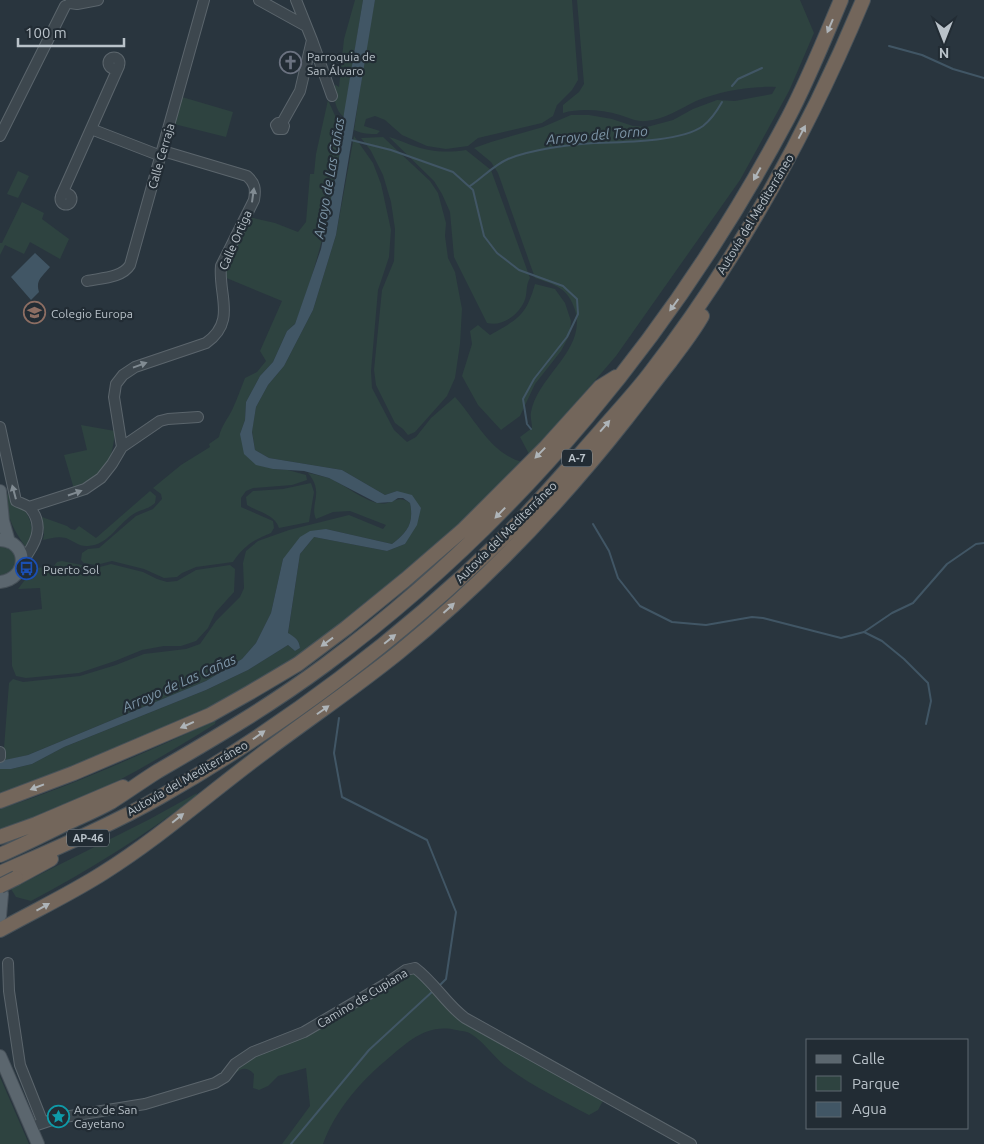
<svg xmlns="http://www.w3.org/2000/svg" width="984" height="1144" viewBox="0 0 984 1144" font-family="Ubuntu,sans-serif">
	<rect width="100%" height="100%" fill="#29353e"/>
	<path fill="#2e4340" d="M355 0H363L344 117C335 111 334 97 333 87L336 85 339 87 344 39Z
		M375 0H572L578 80 572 90 557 105 553 116 542 123 478 138 468 146 446 149 427 146 402 135 385 120 375 116 366 119 364 126 380 131 377 134C369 134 362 134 354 130L369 30Z
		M577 0H800L814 33 789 91 740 180 616 356 562 419 529 454 520 437 532 428C532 423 530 417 531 412 538 375 587 350 575 310 568 288 556 285 535 278L498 173 491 162 474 148 491 142 543 127 571 115H589L612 119 633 126 647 127 673 120 693 109 717 100 735 101 772 94 776 87C751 86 720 91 696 101 680 109 665 119 646 121 637 122 629 118 620 115 602 110 581 108 563 113V105L579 92 584 84Z
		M182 97 233 112 226 137 174 124Z
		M328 100 337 120 343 125C335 193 320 260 295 324L287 331 273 362 260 376 246 402 245 420 240 434 273 469 288 470 306 475 307 480 292 485 253 488 246 491 241 498V507L273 521 274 528 271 533C253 540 244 546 233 562L196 567 182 573 177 577 164 578 144 569 112 561 96 565 84 563 81 560 82 553 88 549 99 548 136 516 153 509 162 499 161 494 153 488 181 465 210 447 209 444 219 437C221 426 228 419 233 408 237 399 241 388 245 378L257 372 266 361 260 351 282 301 224 277 226 268 249 217 275 223 298 232 306 222 310 174H314L316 154Z
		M354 136 373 163 381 184 391 230 389 257 378 290 371 371 372 388 394 430 407 442 416 437 431 418 455 397C476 420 490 453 522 462L502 485 435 546 328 637 237 695 125 747 0 797V769H11L32 764 64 747 206 690 248 670 288 645 295 651 300 648C299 640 295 637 288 634L300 554 314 537 387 551 405 544 421 508 397 491 385 495 342 470 269 458 255 450 252 431 256 407 268 385 284 366 313 310 336 235Z
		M383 137 430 181 438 193 446 223 445 236 448 258 455 272 462 309 460 344 455 378 447 396 415 432 408 435 403 429 395 423 376 385 374 370 382 290 394 261 395 229 391 202 383 175 371 151 361 138Z
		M389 137C397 139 403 142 411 145 430 152 447 153 466 150L491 170 530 278C525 286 528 294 524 302 518 315 502 327 487 323L454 257 450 212 442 194 434 181Z
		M18 171 29 176 18 198 7 194Z
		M22 202 44 213 42 219 69 239 60 259 30 242 24 254 5 245 0 255V243H2Z
		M535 284 555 289 565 303 571 321 570 334 561 351 535 384 520 416 501 430 478 405 462 376 472 344 470 331 478 325 490 335C518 319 526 316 535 284Z
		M81 425 115 431C112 465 104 474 74 489L64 455 87 450Z
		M308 473C316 475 324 476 331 479 344 485 364 500 377 503 393 506 396 493 410 503 414 523 408 532 392 544L326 529 283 559 271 613 256 643 242 659 206 681 28 755 3 761 9 683 13 679 23 682 80 676 116 665 144 654 186 649 200 644 216 621 240 597 244 588 243 563 246 551 258 541 289 530 349 515 383 529 386 525 350 511 333 512 316 519C309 504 325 493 308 473Z
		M311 483 314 492 309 522 279 528C275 514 258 512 247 505L246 497 253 491 283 489Z
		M150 491 156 496 155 503C149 509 142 509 135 513 118 523 109 545 88 546 79 547 74 541 66 538 58 536 51 538 43 540L44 534 42 517 67 526 71 529 75 530 79 526 96 538Z
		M10 492C27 513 38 522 28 550 15 533 7 518 5 497Z
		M0 545 9 547 17 557 15 570 0 577Z
		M62 561 96 568 111 564 143 572 157 579 167 582 177 581 196 570 230 565 235 569 234 592 215 613 208 628 196 641 181 646H164L142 650 115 661 79 673 26 678 16 676 12 666 11 613 42 609 40 588 18 589 27 577 29 568 53 567 57 562Z
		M216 720 215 724C175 749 133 774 90 795 61 809 30 819 0 829V809C74 785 145 753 216 720Z
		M197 793 196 796C144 836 89 870 31 901L16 897 11 889 150 819Z
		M410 972 418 974 429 990 433 989 456 1016 604 1099 598 1110 589 1115C561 1100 530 1085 504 1065 493 1056 483 1041 471 1034 467 1031 461 1031 456 1030 425 1023 406 1044 384 1062 359 1083 334 1113 323 1144H282L310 1106 306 1068 278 1076 268 1086 259 1090 253 1088 254 1074C243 1062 235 1073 228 1082H225L237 1066Z
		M0 1077 29 1144H0Z"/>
	<path fill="#415665" d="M363 0H375L336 235 313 310 284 366 268 385 256 407 252 432 255 450 269 458 342 470 385 495 397 491 412 495 421 508 417 525 405 544 387 551 314 537 300 554 288 633C295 637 299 640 300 648L295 651 288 645 248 670 206 690 64 747 32 764 11 769H0V761L28 755 206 681 242 659 256 643 271 613 283 559 300 537 310 531 326 529 392 544C408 532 414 523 410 503L403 498H398L392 502 377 503 329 478 304 471 273 469 256 465 244 454 240 434 245 420 246 402 260 376 273 362 287 331 295 324 321 249 339 158 344 113Z
		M35 253 50 267C43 276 35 280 39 292L31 300 11 277Z"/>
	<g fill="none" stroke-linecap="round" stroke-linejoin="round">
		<path stroke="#415665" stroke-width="2" d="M889 46 922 55 953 69 984 78
			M732 86 738 79 762 68
			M351 140 391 150 453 172 473 190 484 236 497 253 519 270 563 286 577 299 578 314 567 337 534 379 523 399 527 424 531 429
			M470 186C482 178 494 165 508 159 529 150 571 144 594 143 622 142 681 142 703 126 712 119 717 111 722 102
			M593 524 609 551 618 578 640 606 672 622 706 625 752 617 763 618 841 638 864 632 892 613 913 603 947 564 976 544 984 543
			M864 632 882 641 904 659 928 683 931 701 926 724
			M339 718 334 753 342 797 427 840 456 912 446 979 439 986
			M291 1144 369 1050 433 991"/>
		<defs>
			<path id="minor" d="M259 0 306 26
				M296 0 312 40 332 96
				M70 3 77 4 98 0
				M108.5 63a5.5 5.5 0 1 1 11 0a5.5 5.5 0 1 1-11 0Z
				M282 123H278L276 125 278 129H283L284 126 282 123 300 91 312 40
				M91 129 161 156
				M0 136 65 6
				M60.5 199a5.5 5.5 0 1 1 11 0a5.5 5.5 0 1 1-11 0Z
				M61 196 119 66
				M87 281C101 278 122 278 130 265L204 0
				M0 427 16 501C20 503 27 505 30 508 46 527 34 546 22 562
				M122 447 160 421 168 419 198 417
				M29 507 85 489 101 478 112 464 122 447 114 397 116 384 123 375 135 367 206 343C237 321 218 295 221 266L254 200C256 189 255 183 247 176L163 151
				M0 757V752
				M8 963 9 991 20 1065 43 1123
				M31 1127 58 1118 145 1104 215 1083 225 1077 235 1064 253 1052 304 1032 384 985 406 970 415 968C434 982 446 1004 465 1018L691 1144"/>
			<path id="major" d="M0 491 3 521 9 542
				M0 540C29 541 29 579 0 582
				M0 916 2 894
				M0 1056 38 1144"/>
			<path id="highway" d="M0 801 74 773 210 715 249 693 298 664 346 628 405 580 464 529 545 448 600 387 616 377
				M0 837 36 824 123 787
				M0 855C23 845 45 834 67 823 82 816 97 810 111 802 127 792 142 781 158 771 215 738 271 705 325 665 519 521 675 331 788 118 808 80 824 40 841 0
				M0 873C54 849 109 826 160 797 283 727 402 637 503 538 536 506 566 470 597 435 614 415 634 394 650 373 738 259 808 132 863 0
				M16 878 51 859
				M0 930C34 911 70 894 103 873 162 836 214 789 270 748 313 716 357 686 399 652 483 584 560 503 626 419 641 400 655 381 670 362 681 347 693 332 702 316"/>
		</defs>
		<use href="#minor" stroke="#5b656c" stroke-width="12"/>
		<use href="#major" stroke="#465058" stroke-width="14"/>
		<use href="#highway" stroke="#485259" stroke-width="16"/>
		<use href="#minor" stroke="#3d474e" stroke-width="10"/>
		<use href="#major" stroke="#5b666e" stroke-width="12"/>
		<use href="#highway" stroke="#73665b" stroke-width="14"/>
		<defs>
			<path id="highway-bridge" d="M0 886 16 878"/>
		</defs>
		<use href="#highway-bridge" stroke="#485259" stroke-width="16" stroke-linecap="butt"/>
		<use href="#highway-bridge" stroke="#73665b" stroke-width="14"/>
	</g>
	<defs><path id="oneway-solid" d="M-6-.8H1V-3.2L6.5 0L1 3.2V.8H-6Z" transform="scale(1.25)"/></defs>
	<g fill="#aeb4b8">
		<use href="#oneway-solid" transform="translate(830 26) rotate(113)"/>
		<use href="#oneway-solid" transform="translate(802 132) rotate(-62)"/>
		<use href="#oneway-solid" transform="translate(757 174) rotate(119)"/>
		<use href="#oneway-solid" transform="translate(674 305) rotate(126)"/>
		<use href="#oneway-solid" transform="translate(605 426) rotate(-49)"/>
		<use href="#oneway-solid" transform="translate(540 453) rotate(134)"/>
		<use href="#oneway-solid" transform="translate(500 513) rotate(134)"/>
		<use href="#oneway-solid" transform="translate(449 608) rotate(-42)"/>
		<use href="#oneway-solid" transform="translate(390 639) rotate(-39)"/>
		<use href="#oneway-solid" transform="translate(327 642) rotate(144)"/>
		<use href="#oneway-solid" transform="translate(323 710) rotate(-35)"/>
		<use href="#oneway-solid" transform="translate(187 725) rotate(156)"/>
		<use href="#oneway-solid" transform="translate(259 735) rotate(-35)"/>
		<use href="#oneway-solid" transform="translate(37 787) rotate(159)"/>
		<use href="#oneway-solid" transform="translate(178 818) rotate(-39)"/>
		<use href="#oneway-solid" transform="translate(43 907) rotate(-29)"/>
	</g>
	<g fill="#818b92">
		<use href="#oneway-solid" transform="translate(253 195) rotate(-82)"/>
		<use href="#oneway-solid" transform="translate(140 365) rotate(-20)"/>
		<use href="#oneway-solid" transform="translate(14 492) rotate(-105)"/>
		<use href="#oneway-solid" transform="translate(75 493) rotate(-19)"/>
	</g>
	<defs>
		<symbol id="church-ring" viewBox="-11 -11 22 22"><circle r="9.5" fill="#222c34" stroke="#6b7280" stroke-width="1.5"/><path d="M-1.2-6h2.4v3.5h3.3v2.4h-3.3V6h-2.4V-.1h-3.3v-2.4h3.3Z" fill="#6b7280"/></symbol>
		<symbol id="school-ring" viewBox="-11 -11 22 22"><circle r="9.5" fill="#222c34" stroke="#8d6e63" stroke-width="1.5"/><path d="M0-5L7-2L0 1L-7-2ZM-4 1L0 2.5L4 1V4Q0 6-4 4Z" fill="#8d6e63"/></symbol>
		<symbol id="bus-ring" viewBox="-11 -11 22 22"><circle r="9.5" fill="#222c34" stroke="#1a4fb4" stroke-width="1.5"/><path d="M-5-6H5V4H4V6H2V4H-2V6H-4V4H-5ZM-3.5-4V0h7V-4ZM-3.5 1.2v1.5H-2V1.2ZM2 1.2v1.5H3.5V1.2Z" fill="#1a4fb4"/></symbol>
		<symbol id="sight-ring" viewBox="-11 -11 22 22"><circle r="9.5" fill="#222c34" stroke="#0f9aa8" stroke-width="1.5"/><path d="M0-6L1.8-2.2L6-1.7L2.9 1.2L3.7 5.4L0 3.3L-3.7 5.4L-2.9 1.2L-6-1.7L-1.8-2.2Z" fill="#0f9aa8"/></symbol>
	</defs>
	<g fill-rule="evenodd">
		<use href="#church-ring" x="278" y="50" width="25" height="25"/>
		<use href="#school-ring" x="22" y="300" width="25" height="25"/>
		<use href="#bus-ring" x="14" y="556" width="25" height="25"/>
		<use href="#sight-ring" x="46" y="1104" width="25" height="25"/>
	</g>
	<g text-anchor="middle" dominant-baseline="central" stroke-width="4.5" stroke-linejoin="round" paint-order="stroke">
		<g fill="#222c34" stroke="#8c959c" stroke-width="1">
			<rect x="562" y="449.5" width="30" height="17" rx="4"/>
			<rect x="67" y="829.5" width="42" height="17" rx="4"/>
		</g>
		<g font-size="11" font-weight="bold" fill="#b9c2c9">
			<text x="577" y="458">A-7</text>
			<text x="88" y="838">AP-46</text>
		</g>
		<g font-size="12" fill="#b9c2c9" stroke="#222c34" text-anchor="start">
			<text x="307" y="56">Parroquia de<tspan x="307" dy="14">San Álvaro</tspan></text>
			<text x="51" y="313">Colegio Europa</text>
			<text x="43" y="569">Puerto Sol</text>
			<text x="74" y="1109">Arco de San<tspan x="74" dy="14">Cayetano</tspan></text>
		</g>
		<g font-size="12" fill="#b9c2c9" stroke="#222c34">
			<text transform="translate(161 156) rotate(-74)">Calle Cerraja</text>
			<text transform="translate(755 214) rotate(-59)">Autovía del Mediterráneo</text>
			<text transform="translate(235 240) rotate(-66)">Calle Ortiga</text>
			<text transform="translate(506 532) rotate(-45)">Autovía del Mediterráneo</text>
			<text transform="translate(187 778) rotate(-30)">Autovía del Mediterráneo</text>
			<text transform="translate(362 998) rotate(-31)">Camino de Cupiana</text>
		</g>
		<g font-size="14" font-style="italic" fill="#7e96a8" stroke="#222c34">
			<text transform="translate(597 135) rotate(-5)">Arroyo del Torno</text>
			<text transform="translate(329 178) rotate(-80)">Arroyo de Las Cañas</text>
			<text transform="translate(179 683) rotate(-24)">Arroyo de Las Cañas</text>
		</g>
	</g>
	<rect x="806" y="1039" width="162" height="90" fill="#222c34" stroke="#5e6870"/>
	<rect x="816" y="1055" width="25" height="8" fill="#5b666e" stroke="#5e6870"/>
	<text x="852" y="1064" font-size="15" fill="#b9c2c9">Calle</text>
	<rect x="816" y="1076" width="25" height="15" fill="#2e4340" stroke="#5e6870"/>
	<text x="852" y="1089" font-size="15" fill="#b9c2c9">Parque</text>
	<rect x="816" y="1102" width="25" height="15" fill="#415665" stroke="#5e6870"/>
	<text x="852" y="1114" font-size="15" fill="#b9c2c9">Agua</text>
	<g transform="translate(944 40) rotate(180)" stroke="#222c34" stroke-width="4" paint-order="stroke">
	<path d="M0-4L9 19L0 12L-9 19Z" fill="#b9c2c9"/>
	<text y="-8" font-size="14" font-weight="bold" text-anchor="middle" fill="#b9c2c9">N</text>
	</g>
	<path d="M18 38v8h106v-8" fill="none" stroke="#b9c2c9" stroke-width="2.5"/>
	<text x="25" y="38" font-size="15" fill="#b9c2c9" stroke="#222c34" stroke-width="4" paint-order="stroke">100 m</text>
</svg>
